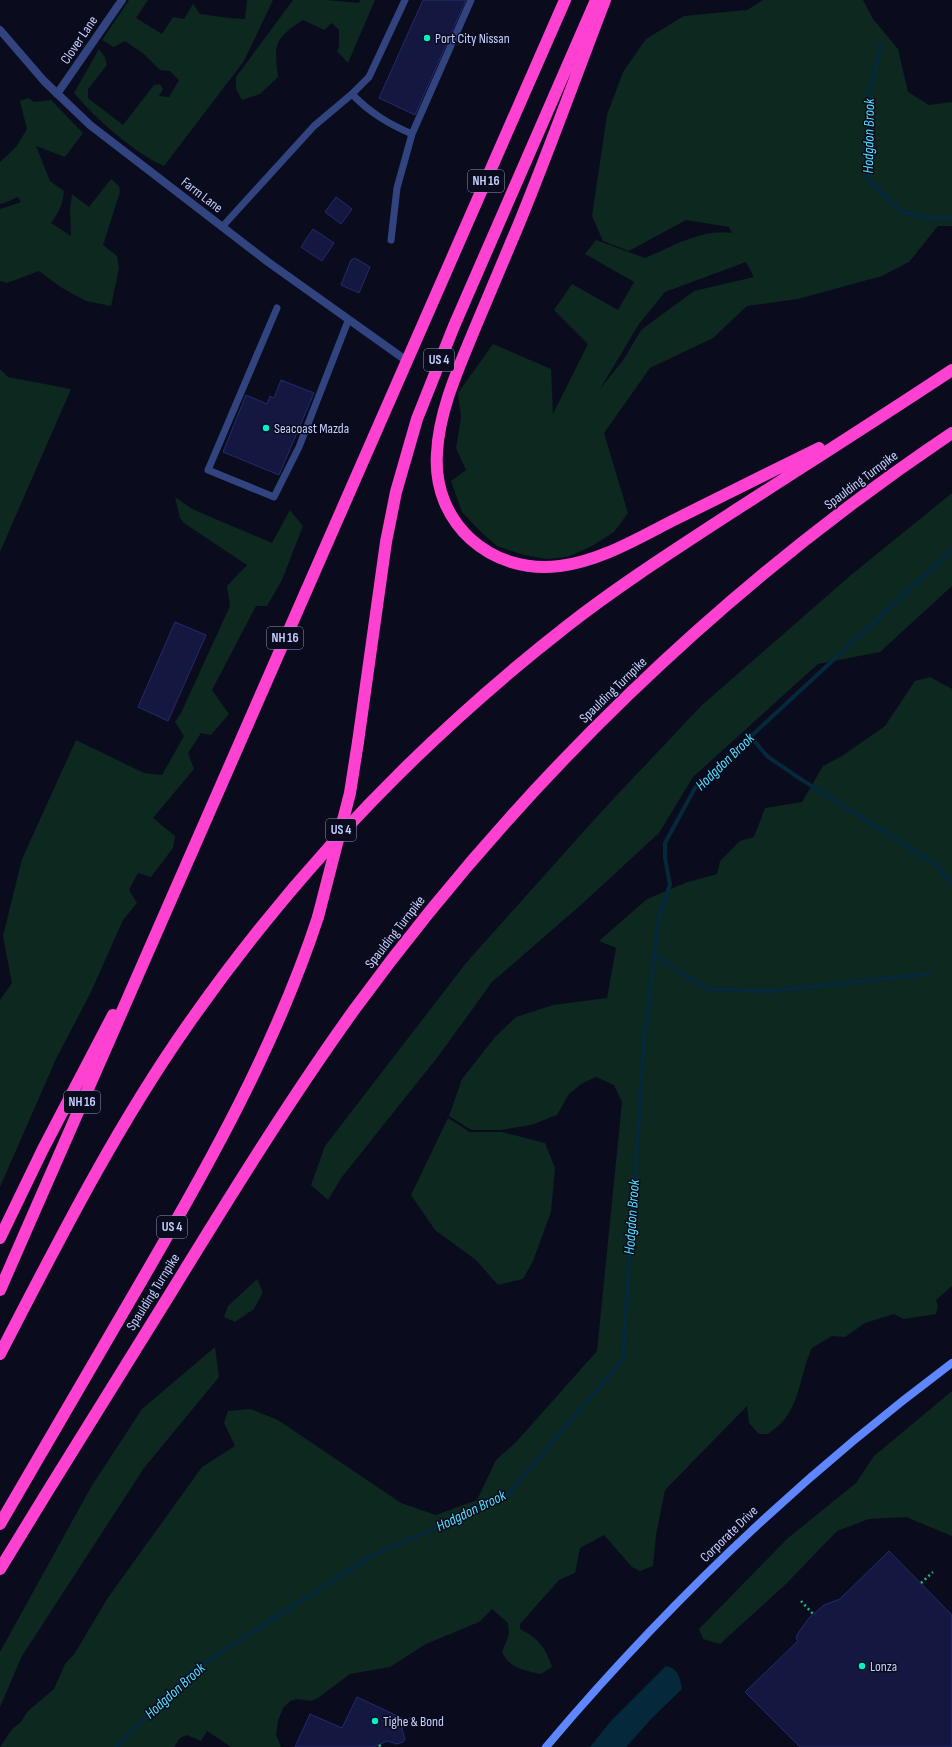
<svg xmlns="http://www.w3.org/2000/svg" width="952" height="1747" viewBox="0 0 952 1747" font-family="'Sofia Sans Condensed',sans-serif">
	<rect width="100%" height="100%" fill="#0a0c1d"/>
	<path fill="#0c281f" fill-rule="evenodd" d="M129 0H148L136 18 162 34 173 17 184 19 193 4 200 14 229 18 245 19 247 0H273L244 61 164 166C134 153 95 118 74 93L99 49 105 57 107 65 88 89V98L123 125 154 85 160 84 163 89 159 96 169 97 179 80 170 71 160 70 144 54 125 41 114 47 102 40Z
		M293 0H327L359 3 360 0H375L348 63 337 51 339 47V30L332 23 324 30 303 20C274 39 274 44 278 77L260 94 242 100 236 89V77Z
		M763 0H863L873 19 898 49 908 92 929 105 952 102V226H938L909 262 882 276 798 299 747 306 713 338 650 368 604 433 628 513 614 532 592 546 567 557 546 559 524 555 497 546 481 532 462 512 451 481 466 470 456 448 461 418 458 393 493 344 551 369 553 414 588 344 554 310 572 284 618 310 634 282 585 254 596 240 645 258C671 247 703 228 732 233L729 227 686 220 629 251 603 241 592 216 607 115 623 72 646 39 684 16 747 10ZM746 262 754 277 694 291 641 330 624 359 600 389 639 324 665 292Z
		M28 98 34 102 51 100 83 133 65 157 36 146 50 181 64 191C63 204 59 212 51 223L71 236 70 210 72 194 89 207 111 179 119 186 120 192 103 245 117 256 119 269 111 306 86 301 62 288 39 271 7 283 0 281V209L21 202 18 197 2 204 0 203V162L16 147 27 129 20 101Z
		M0 369 8 377 71 389 0 552Z
		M952 493V586L880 652 818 664 693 777 659 833 582 904 492 982 440 1054 342 1177 328 1200 311 1185 325 1146 466 963 602 811 702 705 851 575Z
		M175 497 192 509 272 543 290 510 303 526 282 580 267 606H256L212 690 229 714 211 735 201 733 188 753 194 769 153 818 175 836 173 848 151 877 138 873 129 890 137 903 123 920 91 992 56 1059 0 1187V1000L12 983 3 936 22 859 76 740 144 773 162 775 184 736 175 722 181 713 230 606 227 586 247 565 184 523 180 518Z
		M930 677 952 689V1286L936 1300 938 1306 936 1314 904 1319 894 1314 865 1323 845 1337 832 1336 812 1348C801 1371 801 1399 784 1420 780 1425 773 1430 768 1434H759L749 1423 747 1406 665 1490 656 1535 653 1566 640 1571 632 1567 604 1535 580 1548 575 1573 559 1580 520 1624V1629C538 1638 546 1648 552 1667L541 1674C524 1670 510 1669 502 1652L509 1634 508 1623 492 1609 479 1622 426 1644 390 1667 350 1674 318 1698 311 1701 298 1699 290 1701 283 1708 278 1721 276 1735 281 1747H231L207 1731 201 1741 187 1735 180 1738 174 1747H0L13 1728 20 1723 28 1711 54 1689 65 1664 75 1653 107 1599 202 1467 235 1446 224 1423 228 1411 250 1409 278 1420 401 1503 436 1515 477 1500 496 1460 517 1441 597 1351 622 1102 614 1085 596 1077 581 1084 569 1094 557 1115 531 1125 501 1130H471L449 1116 462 1079 495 1037 516 1017 553 1005 607 998 616 948 599 941 647 899 685 883 717 874 720 861 740 841 754 837 765 808 802 802 823 766 842 756 885 726 915 681Z
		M448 1118 470 1132H502L545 1143 555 1168 551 1212 533 1261 523 1279 498 1285 476 1260 435 1230 411 1195Z
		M257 1279 263 1292 254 1309 235 1322 224 1317 228 1306Z
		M215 1347 219 1377 144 1468 22 1656 0 1707V1652L91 1487 142 1409Z
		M952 1391V1536L906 1517 869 1519 837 1531 786 1584 720 1644 703 1639 699 1629 788 1538 856 1483 874 1456Z"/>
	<path fill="#05283b" d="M666 1666C679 1669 680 1678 682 1689L653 1717 626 1747H590L610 1722Z"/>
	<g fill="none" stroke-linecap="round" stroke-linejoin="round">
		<path stroke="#05283b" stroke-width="4" d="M881 44 870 89 868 180 902 212 931 218H952
			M751 737 767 756 796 776 935 864 952 884
			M655 955 677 971 709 989 769 991 928 974
			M116 1747 192 1671 369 1557 506 1497 623 1359 644 1040 659 916 670 885 665 858V843L695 788 952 550"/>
	</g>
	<path fill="#141840" stroke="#242a6e" d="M423 0H466L415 115 379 98Z
		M336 197 352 209 341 224 325 212Z
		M313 229 334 243 322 261 301 247Z
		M355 258 370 267 359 293 341 285 351 260Z
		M281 380 314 393 279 475 223 452 246 395 267 404 270 396 274 398Z
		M175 622 206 635 168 721 138 707Z
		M889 1551 952 1615V1747H800L745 1692 798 1641 796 1638 798 1633 809 1618 824 1605 840 1599Z
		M357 1697 406 1720 402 1729 405 1739 403 1742 397 1744 387 1741 374 1747H295L310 1714 342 1728Z"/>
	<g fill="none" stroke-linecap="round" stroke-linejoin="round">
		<path stroke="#23b684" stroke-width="2.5" stroke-dasharray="2 3" stroke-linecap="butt" d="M921 1583 933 1572
			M801 1601 813 1614
			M379 1745 381 1747"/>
		<path stroke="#314480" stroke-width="7" d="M352 94C370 113 389 124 412 134
			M222 227 314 126 352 94 369 77 405 0
			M391 240 397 188 412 134 471 0
			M277 308 208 470 274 497 299 447 348 321"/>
		<path stroke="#314480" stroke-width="8" d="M0 30 44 81 90 125 268 262 407 361
			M57 94 122 0"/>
		<path stroke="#5d86ff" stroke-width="8" d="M546 1747C667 1604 802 1475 952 1363"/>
		<path stroke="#ff41d1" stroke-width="12" d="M605 0C576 75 549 151 518 226 504 260 489 294 475 328 459 367 439 410 437 453 432 523 491 575 560 566 601 561 640 537 676 519 724 495 772 471 819 448
			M358 742 386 542 396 492 417 419 454 326 596 0
			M0 1238 43 1149 113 1015
			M0 1290 565 0
			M0 1354C58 1242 115 1129 187 1026 293 874 421 740 567 626 613 590 662 558 711 526 791 474 872 423 952 370
			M0 1524C47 1443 95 1361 142 1280 210 1163 276 1045 318 917
			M0 1569C56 1477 113 1386 170 1294 229 1198 288 1102 354 1010 518 785 721 588 952 433"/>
		<path stroke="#ff41d1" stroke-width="12" d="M318 917 350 793 358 742"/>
	</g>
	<g fill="#00f1c6" stroke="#0a0c1d" stroke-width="1.5">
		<circle cx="427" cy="38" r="4"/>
		<circle cx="266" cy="428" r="4"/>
		<circle cx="862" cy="1666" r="4"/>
		<circle cx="375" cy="1721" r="4"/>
	</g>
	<g text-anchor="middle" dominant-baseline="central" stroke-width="3" stroke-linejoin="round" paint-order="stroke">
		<g fill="#0a0c1d" stroke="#8e94bb" stroke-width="1">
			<rect x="468" y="170" width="36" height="22" rx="3"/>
			<rect x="424" y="349" width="30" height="22" rx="3"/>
			<rect x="267" y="627" width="36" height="22" rx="3"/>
			<rect x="326" y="819" width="30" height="22" rx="3"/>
			<rect x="64" y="1091" width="36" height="22" rx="3"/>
			<rect x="157" y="1216" width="30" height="22" rx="3"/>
		</g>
		<g font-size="13" font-weight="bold" fill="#c6cfff">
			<text x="486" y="181">NH 16</text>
			<text x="439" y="360">US 4</text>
			<text x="285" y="638">NH 16</text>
			<text x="341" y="830">US 4</text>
			<text x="82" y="1102">NH 16</text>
			<text x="172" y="1227">US 4</text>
		</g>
		<g font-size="14" fill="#c6cfff" stroke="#0a0c1d" text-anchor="start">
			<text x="435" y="38">Port City Nissan</text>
			<text x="274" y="428">Seacoast Mazda</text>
			<text x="870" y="1666">Lonza</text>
			<text x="383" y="1721">Tighe &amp; Bond</text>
		</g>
		<g font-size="14" fill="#c6cfff" stroke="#0a0c1d">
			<text transform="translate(79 40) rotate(-56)">Clover Lane</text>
			<text transform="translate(202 195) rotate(38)">Farm Lane</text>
			<text transform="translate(861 480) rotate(-37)">Spaulding Turnpike</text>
			<text transform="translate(613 690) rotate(-44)">Spaulding Turnpike</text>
			<text transform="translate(395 932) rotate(-52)">Spaulding Turnpike</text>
			<text transform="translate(153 1292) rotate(-58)">Spaulding Turnpike</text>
			<text transform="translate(729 1534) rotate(-44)">Corporate Drive</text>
		</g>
		<g font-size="15" font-style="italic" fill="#54e0ff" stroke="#0a0c1d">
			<text transform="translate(869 136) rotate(-89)">Hodgdon Brook</text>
			<text transform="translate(725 762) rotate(-44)">Hodgdon Brook</text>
			<text transform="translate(632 1217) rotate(-86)">Hodgdon Brook</text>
			<text transform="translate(471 1511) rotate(-26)">Hodgdon Brook</text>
			<text transform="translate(175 1691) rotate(-42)">Hodgdon Brook</text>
		</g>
	</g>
</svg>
